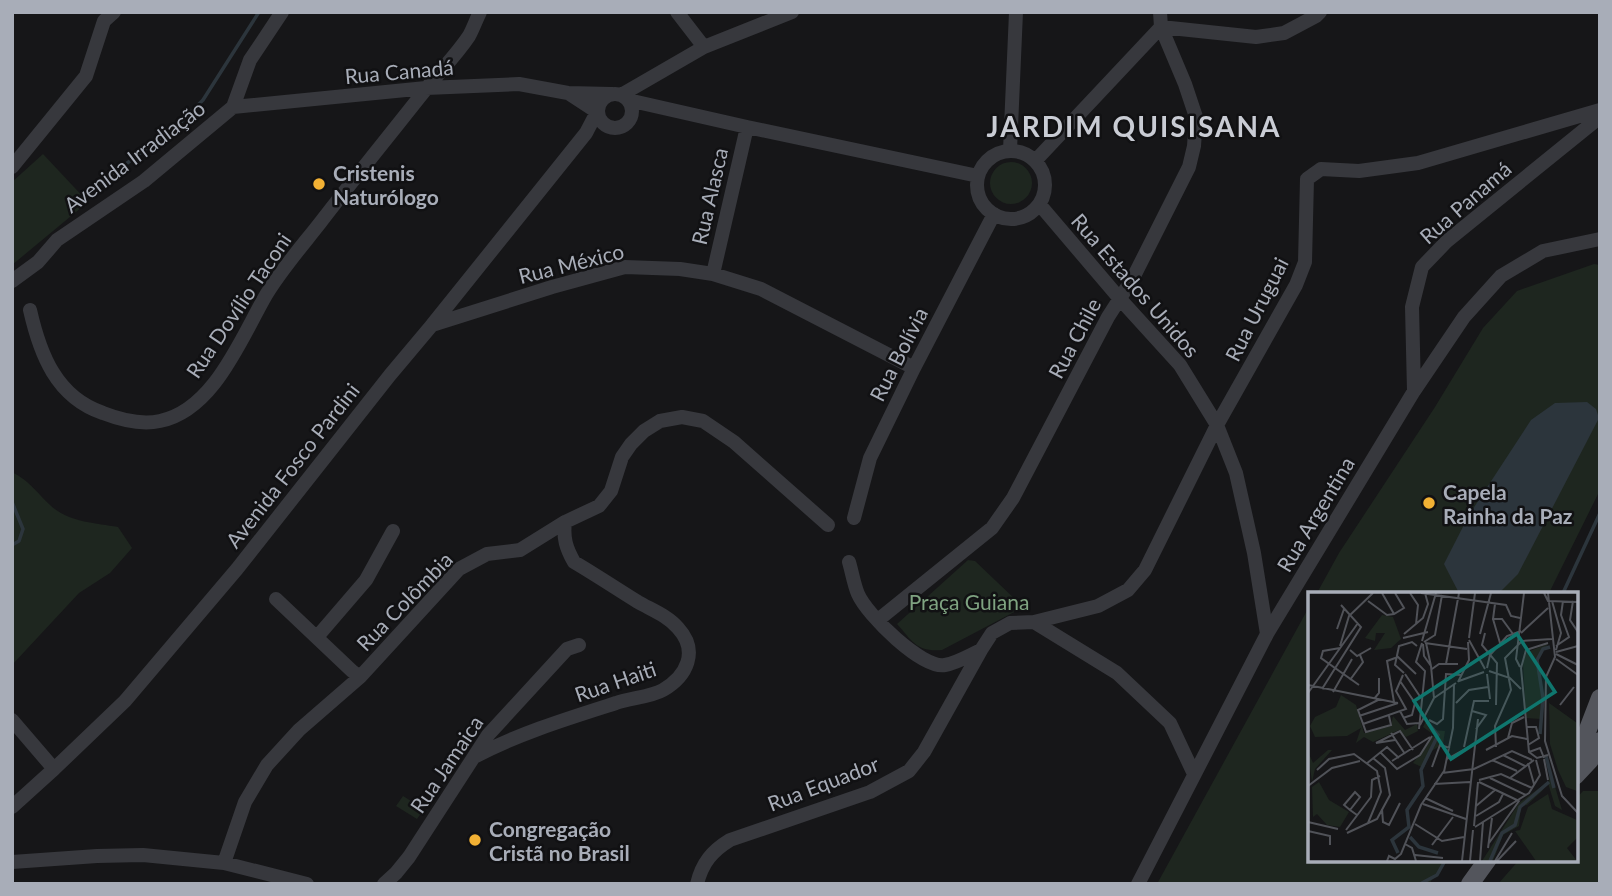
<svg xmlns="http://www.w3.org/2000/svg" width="1612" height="896" viewBox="0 0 1612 896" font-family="Lato,sans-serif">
	<rect width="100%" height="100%" fill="#161618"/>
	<path fill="#1e261f" d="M43 154 88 202 12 265V182Z
		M990 183a21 21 0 1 1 42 0a21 21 0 1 1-42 0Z
		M1594 264 1600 265V490L1549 593H1317L1339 553 1435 407 1483 328 1517 291Z
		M12 472C31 482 36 492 50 505 68 522 95 523 118 527L132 548 110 573 79 593 12 665Z
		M968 560 975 561 1020 604V609L942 650C917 652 913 642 897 624Z
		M1309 607V859H1447L1429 884H1157Z
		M1583 791H1600V884H1498L1520 859H1575V800Z
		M403 796 424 809 417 819 396 806Z"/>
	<path fill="#2c353c" d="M1587 402 1596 409 1599 418 1518 574 1499 593H1459L1444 564 1469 515 1531 420 1555 403Z"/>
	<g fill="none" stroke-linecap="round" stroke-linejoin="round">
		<path stroke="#2c353c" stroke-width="3.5" d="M95 187 177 126 203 100 259 12
			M12 502 23 529 19 541 12 545
			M1563 593 1600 513
			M1420 884 1437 875 1446 859"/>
		<path stroke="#37383d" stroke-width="14" d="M677 12 704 47
			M598 111a17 17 0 1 1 34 0a17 17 0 1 1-34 0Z
			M621 95 704 47 792 12
			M628 100 747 127 978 176
			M233 107 426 88 519 84 568 93 611 94
			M1010 150 1016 12
			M977 185a34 34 0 1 1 68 0a34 34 0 1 1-68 0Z
			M1036 160 1161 27 1256 37 1284 33 1316 16 1320 12
			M12 167 86 76 104 21 114 12
			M1040 205 1120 299 1180 365 1217 425 1236 473 1254 553 1267 634
			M713 274 747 127
			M12 281 38 262 57 240 144 181 233 107 250 60 282 12
			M30 310C40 354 56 397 103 413 121 420 141 425 160 421 214 410 241 338 266 295 281 270 302 246 320 223 353 180 388 137 422 94 437 74 455 57 469 36 473 29 476 20 480 12
			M432 325 552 287 625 267 680 269 713 274 761 289 914 368
			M1414 391 1412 307 1422 267 1447 241 1600 117
			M854 518 870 458 914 368 994 214
			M849 562C852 572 854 585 858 594 867 615 922 669 945 665 957 663 970 655 981 650
			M276 599 352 671 360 677
			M878 620 992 528 1013 498 1108 317 1133 278 1189 167 1194 146 1196 117 1185 84 1161 27 1160 12
			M1034 622 1117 673 1170 723 1194 774
			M317 637 366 580 393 531
			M12 720 54 769
			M476 756C520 733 569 718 616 703 630 698 651 697 663 690 687 676 699 651 678 628 668 616 652 610 638 602 617 589 596 575 574 562 566 548 563 538 565 522
			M12 807 54 769 125 701 237 569 390 375 432 325 586 133 597 112 568 93
			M12 862 97 856 143 855 224 863 307 884
			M224 863 245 802 267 765 299 730 360 677 459 569 487 554 520 550 565 522 599 506 611 491 622 457 631 444 644 431 660 421 682 417 703 421 734 442 828 525
			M384 884 396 873 409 857 488 735 567 649 579 645
			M697 884C702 863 712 851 730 840L870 792 909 771 924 752 981 650 992 633 1010 623 1034 622 1098 606 1128 590 1145 570 1217 425 1296 285 1305 262 1307 179 1321 169 1359 171 1418 163 1600 110
			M1138 884 1267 634 1414 391 1464 317 1501 276 1543 251 1600 239"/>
		<path stroke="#53555c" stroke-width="18" d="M1575 756 1580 750 1600 698
			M1575 776 1590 760 1600 741
			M1470 884 1488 859"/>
	</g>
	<g fill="#f2b134" stroke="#111113" stroke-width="2.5">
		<circle cx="319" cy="184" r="7"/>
		<circle cx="1429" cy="503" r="7"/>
		<circle cx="475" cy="840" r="7"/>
	</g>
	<g text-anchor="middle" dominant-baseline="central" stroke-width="5" stroke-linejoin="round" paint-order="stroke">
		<g font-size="21" fill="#a8adb8" stroke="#111113">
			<text transform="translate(399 71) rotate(-5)">Rua Canadá</text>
			<text transform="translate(134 156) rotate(-37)">Avenida Irradiação</text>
			<text transform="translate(709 196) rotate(-77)">Rua Alasca</text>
			<text transform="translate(1465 202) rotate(-41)">Rua Panamá</text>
			<text transform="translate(571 263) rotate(-14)">Rua México</text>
			<text transform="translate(1136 285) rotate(49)">Rua Estados Unidos</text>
			<text transform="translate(238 305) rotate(-56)">Rua Dovílio Taconi</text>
			<text transform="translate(1256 309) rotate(-63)">Rua Uruguai</text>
			<text transform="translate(1074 338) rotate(-62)">Rua Chile</text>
			<text transform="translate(898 354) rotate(-63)">Rua Bolívia</text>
			<text transform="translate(292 465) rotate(-52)">Avenida Fosco Pardini</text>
			<text transform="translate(1315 514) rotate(-59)">Rua Argentina</text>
			<text transform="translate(404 601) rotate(-46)">Rua Colômbia</text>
			<text transform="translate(615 681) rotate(-19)">Rua Haiti</text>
			<text transform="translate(446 764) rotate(-56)">Rua Jamaica</text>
			<text transform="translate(823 783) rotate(-21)">Rua Equador</text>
		</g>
		<g font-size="21" font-weight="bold" fill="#a8adb8" stroke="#111113" text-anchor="start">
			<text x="333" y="172">Cristenis<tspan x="333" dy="24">Naturólogo</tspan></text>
			<text x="1443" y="491">Capela<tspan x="1443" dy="24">Rainha da Paz</tspan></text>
			<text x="489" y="828">Congregação<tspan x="489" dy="24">Cristã no Brasil</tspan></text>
		</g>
		<g font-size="21" fill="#7fa381" stroke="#111113">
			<text x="969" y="601">Praça Guiana</text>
		</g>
		<g font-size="28" font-weight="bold" letter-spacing="2" fill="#c9ccd4" stroke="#111113">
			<text x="1134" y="126">JARDIM QUISISANA</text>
		</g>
	</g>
	<g transform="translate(1308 592)">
		<rect width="270" height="270" fill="#161618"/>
		<path d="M74 23 85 25 93 47 83 56 66 58 77 41H68L67 49 57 46ZM240 52 228 67 235 98 233 127 218 126 215 69 219 60ZM33 103 48 113 56 141 83 134 85 124 97 138 109 132 110 139 98 145 91 138 65 150 56 145 48 151 53 136 39 144 7 145 2 134 7 125 28 115ZM241 111 269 131V199L258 195 250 178 242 152ZM118 129 124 138 137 139 135 152 122 160 116 176 105 171 126 143 115 135ZM20 158H24L7 177 4 190 0 160 5 171ZM242 178 254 218 247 214 240 191 234 199 219 213 213 214 211 234 195 243 185 269H174L211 211 241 189ZM11 190 21 208 41 220 32 235 19 233 9 222 5 225 4 195ZM240 202 244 217 269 228V246L259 256 269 269H228L207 239 212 238 220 215Z" fill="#1e261f"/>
		<path fill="none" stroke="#2c353c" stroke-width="3.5" d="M232 142 235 106 229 68 235 57 242 55M238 164 246 196M102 245 111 255 130 261M90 261 84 248 101 235 99 218 115 194 113 178 130 143 119 130M182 269 194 241 207 233 212 215 241 190"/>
		<path fill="none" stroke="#505258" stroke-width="2" d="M74 1 86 22M102 1 110 13 108 32M113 1 198 13 203 24 212 26M236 1 240 9 270 10M240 1 247 65 238 85 237 149 254 204 270 221M60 9 79 23 86 22 96 16 87 1M244 9 253 41 248 58M265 9 262 28 270 40M187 12 185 27 192 51M184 27H194L205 42M29 37 36 17M177 41 174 53 189 71 188 113M213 41 240 16M96 42 115 26 120 12 117 1M172 42 183 1M95 46 120 40M161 46 167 1M161 48 177 77M114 49 128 1M214 49 244 47M116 50 127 43 134 3M117 51 159 57M240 51 218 58 213 76 221 160 229 166 240 163M115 52 116 64 123 74 118 51M32 54 41 24 65 1M248 54 261 45 253 23 255 9M32 56 15 59 13 66 51 93M42 58 49 64 63 56M248 60 270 54M248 62 270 73M248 67 270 83M138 72 151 1M212 75 208 67 216 1M179 76 182 63 199 44 213 39M124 77 131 72H150M181 79 202 86 213 97M96 81 87 73 91 54 104 50 109 54M97 82 113 106M179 82 182 107M42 88 55 70 52 63M92 89 107 111 104 123 95 126M151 89 176 80M150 90 161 68 160 50M0 93 90 111M14 97 53 35 33 13M25 100 44 67M0 101 50 31M126 106 148 91M66 107 71 101V86M70 108 50 118 58 140 83 133 81 124M86 110 79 69 90 65 108 82M148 111 161 98 180 95M252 113 266 95M92 119 99 132 111 131M164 119 178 123 168 137M51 124 90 111M121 128 129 132 135 127 138 82 153 83M55 132 98 117 88 99 95 83M112 133 126 106 123 74M218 135H228L231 146 220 153M111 137 117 79 108 70 114 51M83 141 97 162M200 146 204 131 216 125M87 148 68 151 92 139 105 158M156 155 166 109H181M188 155 187 134 203 98 197 66 214 49M178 158 204 144 219 147M72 160 89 177 112 163 124 144M221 160 232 156 236 166M195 163 217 174M139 167 166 152M236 167 240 188M184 168 209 179M84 169 122 145M220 171 226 192M58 172 79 155 91 166M124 175 132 153 142 156M9 178 21 167 46 162 69 179 73 200 60 231M136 180 145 136 146 92M134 181 166 177 204 159 224 168M182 186 218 203M202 186 226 168M171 188 193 182 224 196M171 190 211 209 181 251M126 192 162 190M0 194 24 176 52 169M117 206 145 219M115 212 158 227M168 214 187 198M74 217 75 230 81 233 92 211M42 218 52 205 47 200 36 213 42 218 49 223M168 224 191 210 195 202M0 230 30 237M107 232 134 249 156 245M166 234 170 190M167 235 221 201 232 183 228 168M38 238 63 205 64 188 72 184M0 239 22 244V253M39 241 69 227 82 203 77 176 65 166M97 252 104 256 108 269M124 253 145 225M180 256 184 226M107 263 135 266M79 269 81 264 87 267 93 262 113 213 136 179M154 269 170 127M162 269 165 238M172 269 175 230M187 269 204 241M189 269 208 249"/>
		<path fill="#0f766e" fill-opacity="0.15" stroke="#0f766e" stroke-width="3.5" d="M209 42 247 100 143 167 106 109Z"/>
		<rect width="270" height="270" fill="none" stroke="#a8adb8" stroke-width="3.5"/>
	</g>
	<rect width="1612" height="896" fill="none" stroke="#a8adb8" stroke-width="28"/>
</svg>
